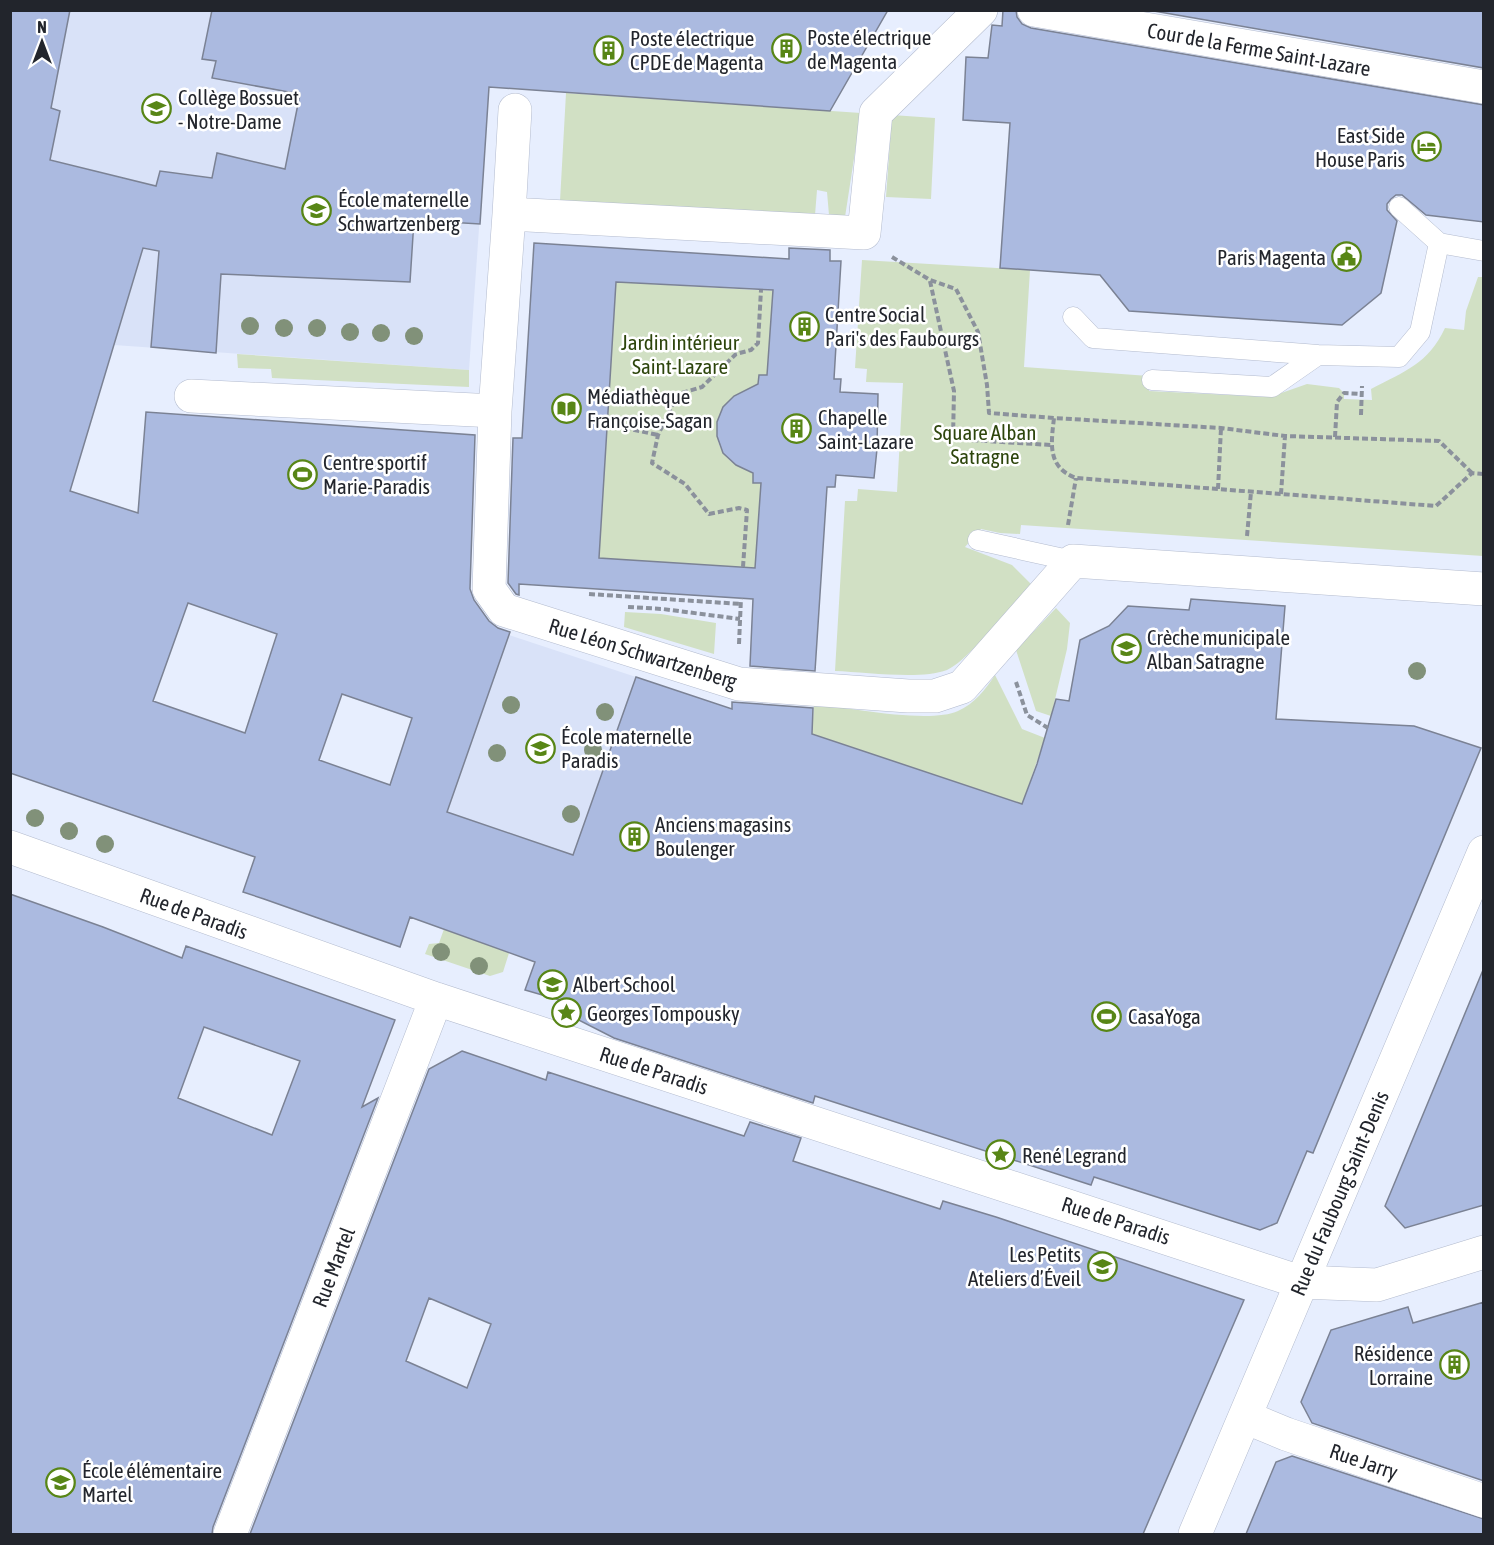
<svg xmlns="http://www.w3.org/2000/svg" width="1494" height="1545" viewBox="0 0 1494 1545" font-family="'Asap Condensed',sans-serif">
	<rect width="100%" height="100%" fill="#e7eefe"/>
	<path fill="#d9e2f8" d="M37 11H314L321 76 489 87 469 370 114 345 161 187 11 150Z
		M509 635 636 677 535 962 410 917Z"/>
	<path fill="#d1e0c4" d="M566 93 861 113 845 217 829 215 827 192 817 190 815 215 560 201Z
		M892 115 935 118 931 199 886 197Z
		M862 260 1030 270 1024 367 1149 376V391L1270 397 1307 384 1339 388 1344 393V399L1372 400 1371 389C1405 371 1428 364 1445 328L1464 330 1466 311 1478 277H1483V556L1021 525 1020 534 1000 533 981 529 965 547 1012 565 1031 584C1014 603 967 662 947 670 921 680 865 672 835 671L845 501H857L858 489 897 492 903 383 866 382 867 369 855 368Z
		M616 282 773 291 768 361 774 376 759 375 758 389C750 391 741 391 735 396 712 411 710 450 735 464 741 467 748 469 753 471V483L767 484 760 499 755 568 599 558Z
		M237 354 469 370V387L272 378 271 369 238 368Z
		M1056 608 1070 623 1067 649 1051 716 1036 711 1016 650Z
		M625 612 661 614 716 623 714 654 624 627Z
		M995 675 1022 729 1045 738 1022 804 812 735 814 703C846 708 930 724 958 711 974 704 986 689 995 675Z
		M444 929 509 953 503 972 490 976 425 954 429 944 439 943Z"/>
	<path fill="#abbae0" stroke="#7b8294" stroke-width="1.5" fill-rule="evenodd" d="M10 10H70L51 108 60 111 50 160 156 186 160 171 212 178 217 153 285 169 300 94 212 78 216 61 202 59 212 10H888L830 111 489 87 480 224 414 220 410 282 221 274 216 353 151 347 159 251 143 248 70 491 138 513 146 412 475 435 470 589 474 600 489 621 498 628 510 632 447 812 573 855 636 677 732 709V702L813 708 812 734 1022 804 1037 764 1056 699 1069 701 1080 640 1109 626 1128 606 1189 610 1191 599 1285 606 1276 719 1414 726 1481 748 1313 1153 1307 1151 1277 1223 1260 1230 1094 1177 1091 1185 815 1096 813 1103 614 1038 565 1013 570 1003 525 990 535 962 410 917 400 947 264 899 243 892 255 857 10 773ZM188 603 277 634 245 733 153 701ZM342 694 412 718 390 785 319 760Z
		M1003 10H1016L1017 17 1022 24 1031 28 1484 105V222L1426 215 1402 195H1396L1391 199 1387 204V210L1397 221 1381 293 1342 325 1129 311 1100 275 1000 268 1010 123 963 120 966 57 988 58 992 25 1002 26Z
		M1148 10H1484V68Z
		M534 243 789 259V248L830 250V261H841L834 379H841L840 392 878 394 877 449 874 478 836 475 835 487H827L815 671 750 666 753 599 519 584V595L516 594 508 583 513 438H522ZM616 282 773 290 767 375H759L758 384 734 396 723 407 717 422V436L723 453 736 465 753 473V483H761L755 568 599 558Z
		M10 894 103 927 182 958 186 946 395 1020 362 1107 378 1098 213 1527 212 1534H10ZM204 1027 300 1061 272 1135 178 1098Z
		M1483 970 1484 1205 1405 1228 1385 1206Z
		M462 1051 546 1080 548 1072 744 1136 750 1122 801 1138 793 1161 940 1209 943 1201 996 1217 1244 1300 1143 1534H250L429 1069ZM429 1298 491 1324 467 1388 406 1361Z
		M1484 1302V1481L1312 1423 1301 1402 1331 1330 1408 1307 1413 1323Z
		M1292 1456 1484 1519V1534H1246L1276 1462Z"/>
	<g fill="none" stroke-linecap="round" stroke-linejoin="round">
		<defs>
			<path id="lane" d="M1399 207 1439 243
				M1073 317 1093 338 1318 355 1399 357 1420 332 1439 243 1484 251
				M1152 380 1272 387 1318 355
				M978 540 1073 561"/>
			<path id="street" d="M981 10 876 113 864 233 509 214 495 411 489 589 504 610 739 684 908 696H935L962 687 1073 561 1484 589
				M1034 10 1484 87
				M509 214 515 110
				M191 396 495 411
				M10 847 436 999 1300 1282 1377 1285 1484 1252
				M1245 1417 1286 1434 1484 1501
				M230 1534 436 999
				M1195 1534 1484 852"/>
		</defs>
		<use href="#lane" stroke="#b3bbce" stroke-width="21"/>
		<use href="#street" stroke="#b3bbce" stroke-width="34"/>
		<path stroke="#8b919c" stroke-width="4" stroke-dasharray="6 3" stroke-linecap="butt" d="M892 257 930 280 956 289 978 332 987 385 989 413 1054 418
			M930 281 954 391 953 439 1051 445
			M1361 415 1362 386
			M607 424 658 435
			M1335 437 1337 402 1344 393 1361 394
			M1472 473 1439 441 1285 436 1221 428 1054 418C1051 444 1047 467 1076 478L1436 506 1472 473 1484 474
			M1218 489 1221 428
			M1281 494 1285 436
			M1068 525 1076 478
			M1247 536 1251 492
			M743 567 747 510 739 508 709 514 685 484 652 463 658 435 678 394 702 387 736 354 751 350 758 343 761 290
			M589 594 741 604
			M628 607 663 609 740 619
			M739 644 741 598
			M1016 682 1027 715 1048 728"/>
		<use href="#lane" stroke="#fff" stroke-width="20"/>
		<use href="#street" stroke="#fff" stroke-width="33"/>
	</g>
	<g fill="#819179">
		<circle cx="250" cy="326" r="9"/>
		<circle cx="284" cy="328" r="9"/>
		<circle cx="317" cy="328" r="9"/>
		<circle cx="350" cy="332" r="9"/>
		<circle cx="381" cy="333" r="9"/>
		<circle cx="414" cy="336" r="9"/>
		<circle cx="1417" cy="671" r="9"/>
		<circle cx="511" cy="705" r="9"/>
		<circle cx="605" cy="712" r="9"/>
		<circle cx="593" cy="750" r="9"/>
		<circle cx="497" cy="753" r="9"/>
		<circle cx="571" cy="814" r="9"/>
		<circle cx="35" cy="818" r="9"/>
		<circle cx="69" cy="831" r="9"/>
		<circle cx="105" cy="844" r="9"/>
		<circle cx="441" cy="952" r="9"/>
		<circle cx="479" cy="966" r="9"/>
	</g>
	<defs>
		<symbol id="building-ring" viewBox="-11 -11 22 22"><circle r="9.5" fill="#fff" stroke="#588616" stroke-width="1.5"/><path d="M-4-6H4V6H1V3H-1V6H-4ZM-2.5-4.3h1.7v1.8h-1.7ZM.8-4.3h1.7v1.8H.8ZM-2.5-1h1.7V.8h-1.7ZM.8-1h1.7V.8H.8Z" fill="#588616"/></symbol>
		<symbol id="school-ring" viewBox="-11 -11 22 22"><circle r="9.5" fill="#fff" stroke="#588616" stroke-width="1.5"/><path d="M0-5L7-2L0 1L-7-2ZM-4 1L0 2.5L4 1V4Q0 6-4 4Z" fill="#588616"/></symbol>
		<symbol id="hotel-ring" viewBox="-11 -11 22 22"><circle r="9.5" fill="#fff" stroke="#588616" stroke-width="1.5"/><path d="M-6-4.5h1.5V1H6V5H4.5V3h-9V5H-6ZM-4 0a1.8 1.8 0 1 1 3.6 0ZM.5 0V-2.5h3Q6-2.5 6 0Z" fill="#588616"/></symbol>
		<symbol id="civic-ring" viewBox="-11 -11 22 22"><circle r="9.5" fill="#fff" stroke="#588616" stroke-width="1.5"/><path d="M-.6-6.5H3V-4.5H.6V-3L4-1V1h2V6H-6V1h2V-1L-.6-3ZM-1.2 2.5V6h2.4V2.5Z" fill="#588616"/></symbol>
		<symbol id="library-ring" viewBox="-11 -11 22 22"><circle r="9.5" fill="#fff" stroke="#588616" stroke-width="1.5"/><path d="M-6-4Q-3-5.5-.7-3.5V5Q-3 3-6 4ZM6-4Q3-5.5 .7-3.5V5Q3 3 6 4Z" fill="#588616"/></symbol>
		<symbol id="stadium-ring" viewBox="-11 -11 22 22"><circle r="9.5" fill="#fff" stroke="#588616" stroke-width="1.5"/><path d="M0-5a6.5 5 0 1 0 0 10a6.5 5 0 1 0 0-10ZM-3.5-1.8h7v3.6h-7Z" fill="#588616"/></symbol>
		<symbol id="university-ring" viewBox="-11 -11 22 22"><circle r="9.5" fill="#fff" stroke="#588616" stroke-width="1.5"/><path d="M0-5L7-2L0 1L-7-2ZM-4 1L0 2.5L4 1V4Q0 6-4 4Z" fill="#588616"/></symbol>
		<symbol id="sight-ring" viewBox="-11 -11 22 22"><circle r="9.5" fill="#fff" stroke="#588616" stroke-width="1.5"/><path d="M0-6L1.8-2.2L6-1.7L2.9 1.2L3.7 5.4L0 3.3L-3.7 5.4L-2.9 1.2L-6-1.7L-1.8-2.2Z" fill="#588616"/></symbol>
	</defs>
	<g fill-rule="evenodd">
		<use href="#building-ring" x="770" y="32" width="33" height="33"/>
		<use href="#building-ring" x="592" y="34" width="33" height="33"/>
		<use href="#school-ring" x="140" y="92" width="33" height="33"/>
		<use href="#hotel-ring" x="1410" y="130" width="33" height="33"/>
		<use href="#school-ring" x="300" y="194" width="33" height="33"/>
		<use href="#civic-ring" x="1330" y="240" width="33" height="33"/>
		<use href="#building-ring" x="788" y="310" width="33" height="33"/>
		<use href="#library-ring" x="550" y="392" width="33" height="33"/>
		<use href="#building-ring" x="780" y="412" width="33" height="33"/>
		<use href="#stadium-ring" x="286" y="458" width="33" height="33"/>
		<use href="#school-ring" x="1110" y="632" width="33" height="33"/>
		<use href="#school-ring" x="524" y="732" width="33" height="33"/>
		<use href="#building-ring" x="618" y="820" width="33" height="33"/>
		<use href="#university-ring" x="536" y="968" width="33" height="33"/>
		<use href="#sight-ring" x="550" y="996" width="33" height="33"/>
		<use href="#stadium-ring" x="1090" y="1000" width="33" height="33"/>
		<use href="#sight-ring" x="984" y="1138" width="33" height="33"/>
		<use href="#school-ring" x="1086" y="1250" width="33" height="33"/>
		<use href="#building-ring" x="1438" y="1348" width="33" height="33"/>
		<use href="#school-ring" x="44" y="1466" width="33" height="33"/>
	</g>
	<g text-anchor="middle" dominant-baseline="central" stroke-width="5" stroke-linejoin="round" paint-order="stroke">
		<g font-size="21" fill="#22252c" stroke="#fff" text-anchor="start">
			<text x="807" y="37">Poste électrique<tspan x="807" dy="24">de Magenta</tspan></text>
			<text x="630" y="38">Poste électrique<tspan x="630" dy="24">CPDE de Magenta</tspan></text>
			<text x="178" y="97">Collège Bossuet<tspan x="178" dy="24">- Notre-Dame</tspan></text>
			<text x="1405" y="135" text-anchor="end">East Side<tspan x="1405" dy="24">House Paris</tspan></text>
			<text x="338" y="199">École maternelle<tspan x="338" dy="24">Schwartzenberg</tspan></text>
			<text x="1326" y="257" text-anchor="end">Paris Magenta</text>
			<text x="825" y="314">Centre Social<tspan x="825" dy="24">Pari's des Faubourgs</tspan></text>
			<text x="587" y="396">Médiathèque<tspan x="587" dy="24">Françoise-Sagan</tspan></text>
			<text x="818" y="417">Chapelle<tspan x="818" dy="24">Saint-Lazare</tspan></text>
			<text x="323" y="462">Centre sportif<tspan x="323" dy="24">Marie-Paradis</tspan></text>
			<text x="1147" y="637">Crèche municipale<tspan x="1147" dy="24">Alban Satragne</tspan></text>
			<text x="561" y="736">École maternelle<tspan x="561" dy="24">Paradis</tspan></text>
			<text x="655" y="824">Anciens magasins<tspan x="655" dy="24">Boulenger</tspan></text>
			<text x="573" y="984">Albert School</text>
			<text x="587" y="1013">Georges Tompousky</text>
			<text x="1128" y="1016">CasaYoga</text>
			<text x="1022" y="1155">René Legrand</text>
			<text x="1081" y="1254" text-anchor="end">Les Petits<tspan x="1081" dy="24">Ateliers d’Éveil</tspan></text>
			<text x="1433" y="1353" text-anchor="end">Résidence<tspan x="1433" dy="24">Lorraine</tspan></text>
			<text x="82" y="1470">École élémentaire<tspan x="82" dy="24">Martel</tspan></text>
		</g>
		<g font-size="21" fill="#22252c" stroke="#fff">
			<text transform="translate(1259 49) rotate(10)">Cour de la Ferme Saint-Lazare</text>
			<text transform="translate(643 653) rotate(17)">Rue Léon Schwartzenberg</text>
			<text transform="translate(194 913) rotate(20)">Rue de Paradis</text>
			<text transform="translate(654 1070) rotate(18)">Rue de Paradis</text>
			<text transform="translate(1339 1193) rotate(-67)">Rue du Faubourg Saint-Denis</text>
			<text transform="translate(1116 1220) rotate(18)">Rue de Paradis</text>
			<text transform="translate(333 1267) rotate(-69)">Rue Martel</text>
			<text transform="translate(1364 1461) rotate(19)">Rue Jarry</text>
		</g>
		<g font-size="21" fill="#2d450c" stroke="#fff">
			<text x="680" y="342">Jardin intérieur<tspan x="680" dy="24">Saint-Lazare</tspan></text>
			<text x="985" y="432">Square Alban<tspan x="985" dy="24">Satragne</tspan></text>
		</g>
	</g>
	<rect width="1494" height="1545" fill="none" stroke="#22252c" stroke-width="24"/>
	<g transform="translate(42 42)" stroke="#ffffff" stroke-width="4.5" paint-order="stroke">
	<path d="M0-4.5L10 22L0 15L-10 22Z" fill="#22252c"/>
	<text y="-9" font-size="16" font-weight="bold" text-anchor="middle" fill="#22252c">N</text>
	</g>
</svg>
